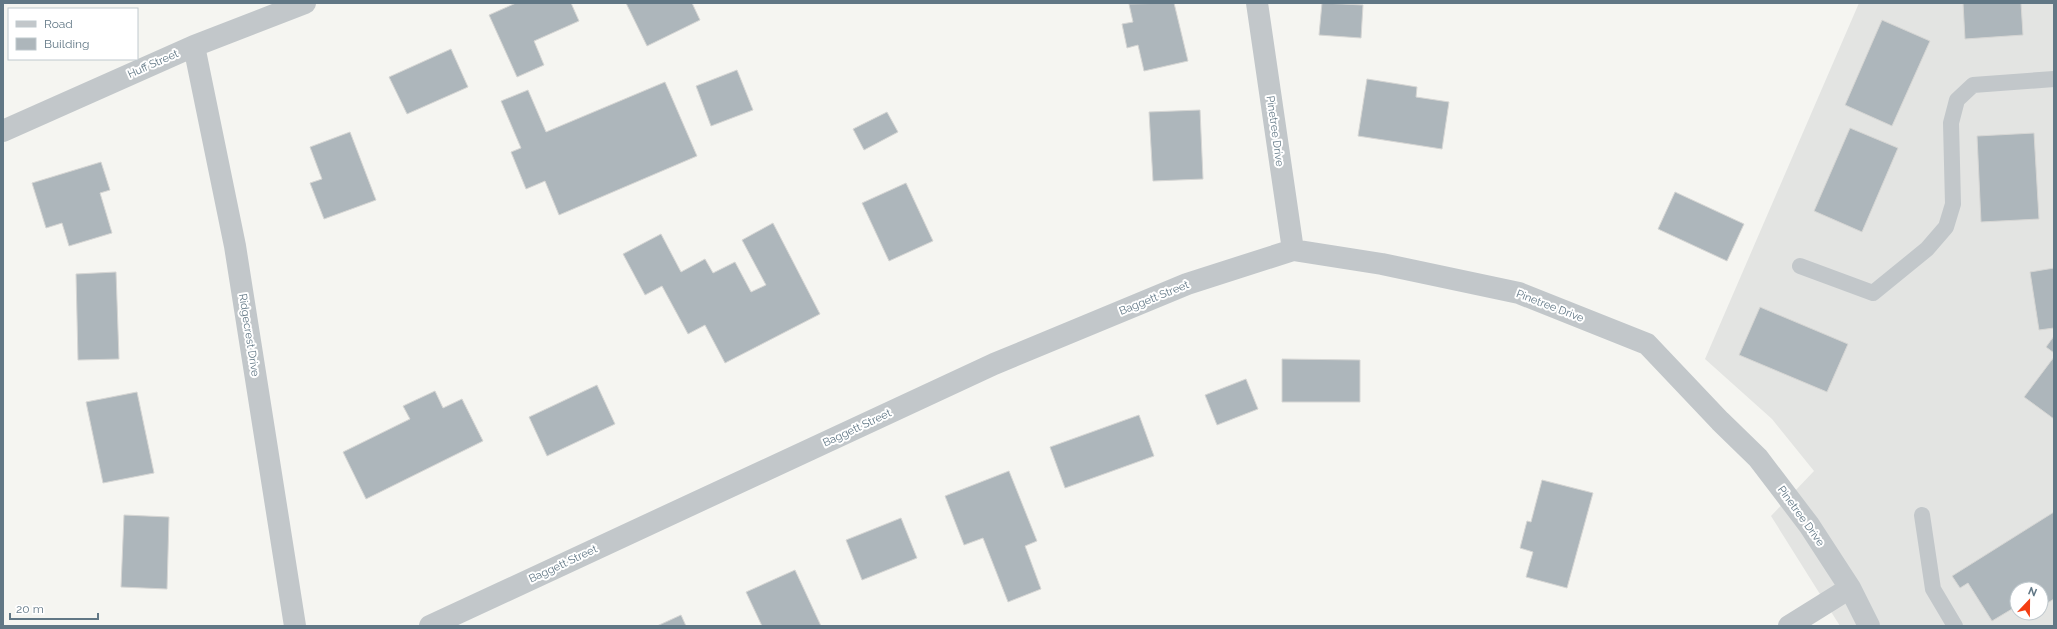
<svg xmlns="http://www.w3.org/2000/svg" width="2057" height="629" viewBox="0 0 2057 629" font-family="Raleway,sans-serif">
	<rect width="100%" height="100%" fill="#f5f5f1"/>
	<path fill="#e3e4e2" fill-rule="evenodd" d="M1859 3H2054V626H1840L1771 516 1814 471 1772 419 1705 359ZM2017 589H2041V613H2017Z"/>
	<path fill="#adb6bb" stroke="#d6d6d4" d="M516 3H571L579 21 534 41 544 65 517 77 489 15Z
		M626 3H692L700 20 647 46Z
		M1174 3 1188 61 1144 71 1138 45 1127 48 1122 24 1133 22 1129 4Z
		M1322 3 1363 5 1361 38 1319 35Z
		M1963 3H2021L2023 35 1965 39Z
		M1882 20 1930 41 1892 126 1845 105Z
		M451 49 468 87 407 114 389 77Z
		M737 70 753 110 711 126 696 86Z
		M1367 79 1417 87 1416 97 1449 102 1442 149 1358 136Z
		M665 82 697 156 559 215 545 181 526 189 511 152 521 148 501 101 528 90 546 132Z
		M1200 110 1203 179 1153 181 1149 112Z
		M887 112 898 132 864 150 853 129Z
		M1850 128 1898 148 1862 232 1814 211Z
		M350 132 376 200 324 219 310 183 322 179 310 147Z
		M2034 133 2039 219 1981 222 1977 136Z
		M101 162 110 190 100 193 112 233 69 246 62 223 46 228 32 183Z
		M906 183 933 241 889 261 862 203Z
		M1675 192 1744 224 1727 261 1658 229Z
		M773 223 820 314 725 363 705 325 688 334 662 286 645 295 623 254 661 234 681 272 705 259 713 273 735 262 751 292 766 285 742 240Z
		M2054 268V328L2039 330 2030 272Z
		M116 272 119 359 78 360 76 274Z
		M1760 307 1848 344 1827 392 1739 355Z
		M2054 336V353L2046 347Z
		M2054 357V419L2024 397Z
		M1282 359 1360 360V402H1282Z
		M1246 379 1258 409 1217 425 1205 395Z
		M597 385 615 424 547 456 529 417Z
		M435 391 443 408 462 399 483 441 366 499 343 452 410 419 403 406Z
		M137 392 154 473 103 483 86 402Z
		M1139 415 1154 456 1065 488 1050 447Z
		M1009 471 1037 541 1025 546 1041 589 1008 602 983 538 964 545 945 496Z
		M1542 480 1593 493 1567 588 1526 577 1533 552 1520 548 1527 521 1531 522Z
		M2054 512V599L2041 607V589H2017V606L1992 621 1968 583 1960 588 1952 576Z
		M124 515 169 517 167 589 121 587Z
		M901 518 917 558 862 580 846 540Z
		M795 570 821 626H762L746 592Z
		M681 615 686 626H657Z"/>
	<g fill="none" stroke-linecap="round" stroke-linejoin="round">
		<path stroke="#c2c7ca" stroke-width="16" d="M1800 266 1873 293 1927 249 1946 227 1953 204 1951 123 1957 100 1973 85 2054 79
			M1922 515 1933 589 1955 626"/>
		<path stroke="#c2c7ca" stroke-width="22" d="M1257 3 1293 250
			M194 46 235 246 295 626
			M3 131 194 46 305 3
			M430 626 994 364 1187 284 1293 250 1382 264 1519 293 1647 344 1720 421 1758 458 1809 525 1850 588 1869 626
			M1789 626 1850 588"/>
	</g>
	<g text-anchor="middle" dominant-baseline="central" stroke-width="4" stroke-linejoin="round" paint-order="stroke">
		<g font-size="11" fill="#617785" stroke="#fff">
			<text transform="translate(153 64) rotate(-24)">Huff Street</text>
			<text transform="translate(1275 131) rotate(82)">Pinetree Drive</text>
			<text transform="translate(1154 298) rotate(-22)">Baggett Street</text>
			<text transform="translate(1550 306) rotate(21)">Pinetree Drive</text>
			<text transform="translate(249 335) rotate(81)">Ridgecrest Drive</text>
			<text transform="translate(857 428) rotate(-25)">Baggett Street</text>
			<text transform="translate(1801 516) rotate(54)">Pinetree Drive</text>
			<text transform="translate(563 564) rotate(-25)">Baggett Street</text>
		</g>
	</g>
	<rect width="2057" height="629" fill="none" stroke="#617785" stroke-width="8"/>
	<rect x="8" y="8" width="130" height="52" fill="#ffffff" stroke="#c0c9ce"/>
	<rect x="16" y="21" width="20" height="6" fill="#c2c7ca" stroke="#c0c9ce"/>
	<text x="44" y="28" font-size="12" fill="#617785">Road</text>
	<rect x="16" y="38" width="20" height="12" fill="#adb6bb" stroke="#c0c9ce"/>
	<text x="44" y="48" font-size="12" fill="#617785">Building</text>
	<g transform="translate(2029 601) rotate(22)"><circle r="19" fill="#ffffff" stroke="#c0c9ce"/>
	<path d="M0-3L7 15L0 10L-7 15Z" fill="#f43d12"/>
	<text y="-6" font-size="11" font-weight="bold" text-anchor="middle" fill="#617785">N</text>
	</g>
	<path d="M10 613v6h88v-6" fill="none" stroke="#617785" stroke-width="2"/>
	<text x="16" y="613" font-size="12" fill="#617785" stroke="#ffffff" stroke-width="3" paint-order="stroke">20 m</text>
</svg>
